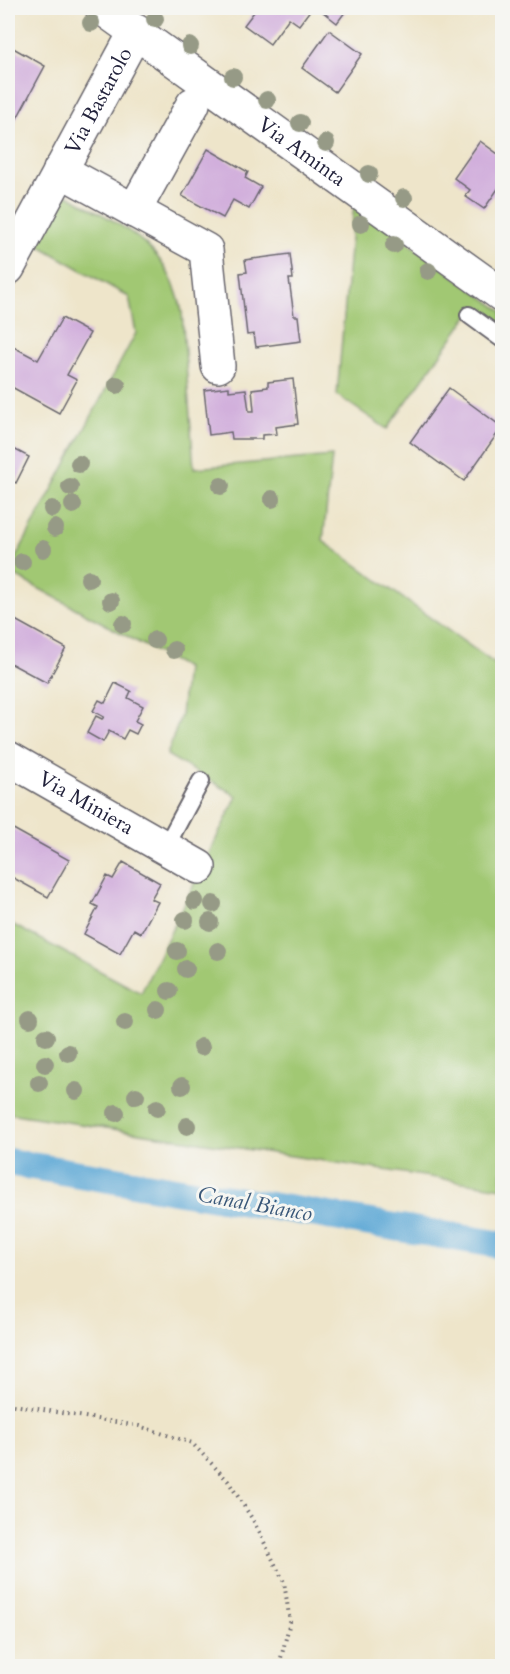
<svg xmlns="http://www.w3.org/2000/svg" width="510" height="1674" viewBox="0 0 510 1674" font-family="Cardo,serif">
	<rect width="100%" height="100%" fill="#f6f6f2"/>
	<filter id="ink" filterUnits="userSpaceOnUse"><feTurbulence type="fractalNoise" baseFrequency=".0167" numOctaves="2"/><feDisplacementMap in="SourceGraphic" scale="12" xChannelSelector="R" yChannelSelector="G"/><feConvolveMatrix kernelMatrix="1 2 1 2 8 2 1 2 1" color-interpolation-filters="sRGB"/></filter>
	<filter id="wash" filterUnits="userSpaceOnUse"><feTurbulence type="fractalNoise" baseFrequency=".008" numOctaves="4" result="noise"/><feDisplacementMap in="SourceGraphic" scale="24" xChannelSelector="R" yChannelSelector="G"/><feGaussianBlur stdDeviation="1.35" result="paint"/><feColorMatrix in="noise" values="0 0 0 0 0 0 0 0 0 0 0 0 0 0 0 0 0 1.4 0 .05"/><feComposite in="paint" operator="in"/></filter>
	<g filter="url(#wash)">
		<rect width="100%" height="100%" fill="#eee5ca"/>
		<path fill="#a1c873" stroke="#627557" stroke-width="1.5" d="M66 194C122 226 168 243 182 312L194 468 332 456 323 541 502 669V1188L8 1113V922L141 993 237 796 167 755 181 715 186 668 8 572 136 333 129 297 38 245Z
			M354 204 502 311V329L473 309 387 429 337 395Z"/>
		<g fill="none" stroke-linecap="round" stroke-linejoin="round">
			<path stroke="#5ea9d6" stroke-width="28" d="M8 1162 502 1245"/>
		</g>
		<g id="blocks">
			<path fill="#d1afdc" d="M257 8H309L311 9 299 25 289 18 270 44 244 25Z
				M318 8H348L337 23Z
				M329 30 362 54 335 92 302 68Z
				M8 45 45 66 8 135Z
				M480 141 502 157V183L484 209 465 196 470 190 454 178Z
				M208 149 248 172 245 178 261 187 249 209 233 200 223 218 182 196Z
				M290 254 293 279H289L294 316H298L301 341 256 347 254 334 247 335 240 273 247 272 245 260Z
				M62 318 90 333 67 375 77 380 59 413 8 385V344L38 360Z
				M293 379 298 424 276 427 277 434 262 435V439H232L231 432 209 435 204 390 229 387V391L246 389 249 411H254L252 389 268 387V382Z
				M449 388 502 427 464 481 410 442Z
				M8 446 29 457 16 483 8 479Z
				M8 616 66 648 47 683 8 662Z
				M115 683 131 691 128 698 143 706 135 721 141 724 136 734 128 730 123 739 109 731 103 742 87 733 96 716 102 719 104 717 93 711 99 700 105 703Z
				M8 826 69 860 48 897 8 875Z
				M123 862 160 883 151 899 158 902 141 933 134 929 120 954 84 934 98 907 92 904 107 876 113 879Z"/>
		</g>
	</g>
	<g filter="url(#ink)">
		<use href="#blocks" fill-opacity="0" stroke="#69666d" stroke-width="1.5"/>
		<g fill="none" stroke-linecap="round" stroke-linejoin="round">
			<defs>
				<path id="lane" d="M469 315 502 339
					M165 848 201 781"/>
				<g id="street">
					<path id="s1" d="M102 8 502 295"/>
					<path d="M60 170 206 250 218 366"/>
					<path d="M134 211 193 104"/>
					<path id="s2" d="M8 268 136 31"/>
					<path id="s3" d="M8 758 199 867"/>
				</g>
			</defs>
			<use href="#lane" stroke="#69666d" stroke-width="20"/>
			<use href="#street" stroke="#69666d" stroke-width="36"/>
			<path stroke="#69666d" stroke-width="4" stroke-dasharray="1.5 4.5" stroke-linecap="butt" d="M8 1404 139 1426 192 1443 228 1481 253 1520 284 1582 290 1622 279 1666"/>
			<use href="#lane" stroke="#fff" stroke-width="16"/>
			<use href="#street" stroke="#fff" stroke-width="33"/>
		</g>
		<g fill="#969a86">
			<circle cx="155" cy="19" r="9"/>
			<circle cx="91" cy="23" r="9"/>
			<circle cx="190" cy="46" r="9"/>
			<circle cx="233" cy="77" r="9"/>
			<circle cx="267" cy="100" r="9"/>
			<circle cx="300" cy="123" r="9"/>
			<circle cx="326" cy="143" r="9"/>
			<circle cx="369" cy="174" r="9"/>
			<circle cx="404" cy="198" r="9"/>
			<circle cx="361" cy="224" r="9"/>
			<circle cx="394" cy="245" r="9"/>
			<circle cx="428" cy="271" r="9"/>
			<circle cx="117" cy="385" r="9"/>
			<circle cx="79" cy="464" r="9"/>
			<circle cx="221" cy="486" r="9"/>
			<circle cx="70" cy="487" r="9"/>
			<circle cx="272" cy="499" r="9"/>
			<circle cx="73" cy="505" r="9"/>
			<circle cx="52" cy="509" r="9"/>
			<circle cx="55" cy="528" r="9"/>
			<circle cx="43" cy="549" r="9"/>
			<circle cx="22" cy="562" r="9"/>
			<circle cx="89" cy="579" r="9"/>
			<circle cx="111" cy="601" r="9"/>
			<circle cx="123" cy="624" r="9"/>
			<circle cx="155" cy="640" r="9"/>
			<circle cx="174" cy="650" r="9"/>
			<circle cx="195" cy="901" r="9"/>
			<circle cx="213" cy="904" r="9"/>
			<circle cx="185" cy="920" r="9"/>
			<circle cx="210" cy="922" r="9"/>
			<circle cx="177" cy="951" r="9"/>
			<circle cx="218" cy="951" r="9"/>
			<circle cx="186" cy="969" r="9"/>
			<circle cx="169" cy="991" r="9"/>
			<circle cx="158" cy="1010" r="9"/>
			<circle cx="30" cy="1019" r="9"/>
			<circle cx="125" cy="1022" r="9"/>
			<circle cx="46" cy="1037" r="9"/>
			<circle cx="201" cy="1047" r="9"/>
			<circle cx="68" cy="1053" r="9"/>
			<circle cx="45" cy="1064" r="9"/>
			<circle cx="39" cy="1083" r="9"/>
			<circle cx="182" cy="1086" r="9"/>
			<circle cx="76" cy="1091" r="9"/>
			<circle cx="136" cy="1096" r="9"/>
			<circle cx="157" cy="1108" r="9"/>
			<circle cx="116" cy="1113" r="9"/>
			<circle cx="187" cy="1126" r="9"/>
		</g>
	</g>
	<g text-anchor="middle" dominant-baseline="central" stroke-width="6" stroke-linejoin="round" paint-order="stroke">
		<g font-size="21" fill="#22223b" stroke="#f6f6f2">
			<text stroke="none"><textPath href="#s2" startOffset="190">Via Bastarolo</textPath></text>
			<text stroke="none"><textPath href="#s1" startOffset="246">Via Aminta</textPath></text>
			<text stroke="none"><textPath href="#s3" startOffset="90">Via Miniera</textPath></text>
		</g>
		<g font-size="22" font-style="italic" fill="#3a5879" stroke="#f6f6f2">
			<text transform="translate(255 1204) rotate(10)">Canal Bianco</text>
		</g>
	</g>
	<rect width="510" height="1674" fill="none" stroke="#f6f6f2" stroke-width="30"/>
</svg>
